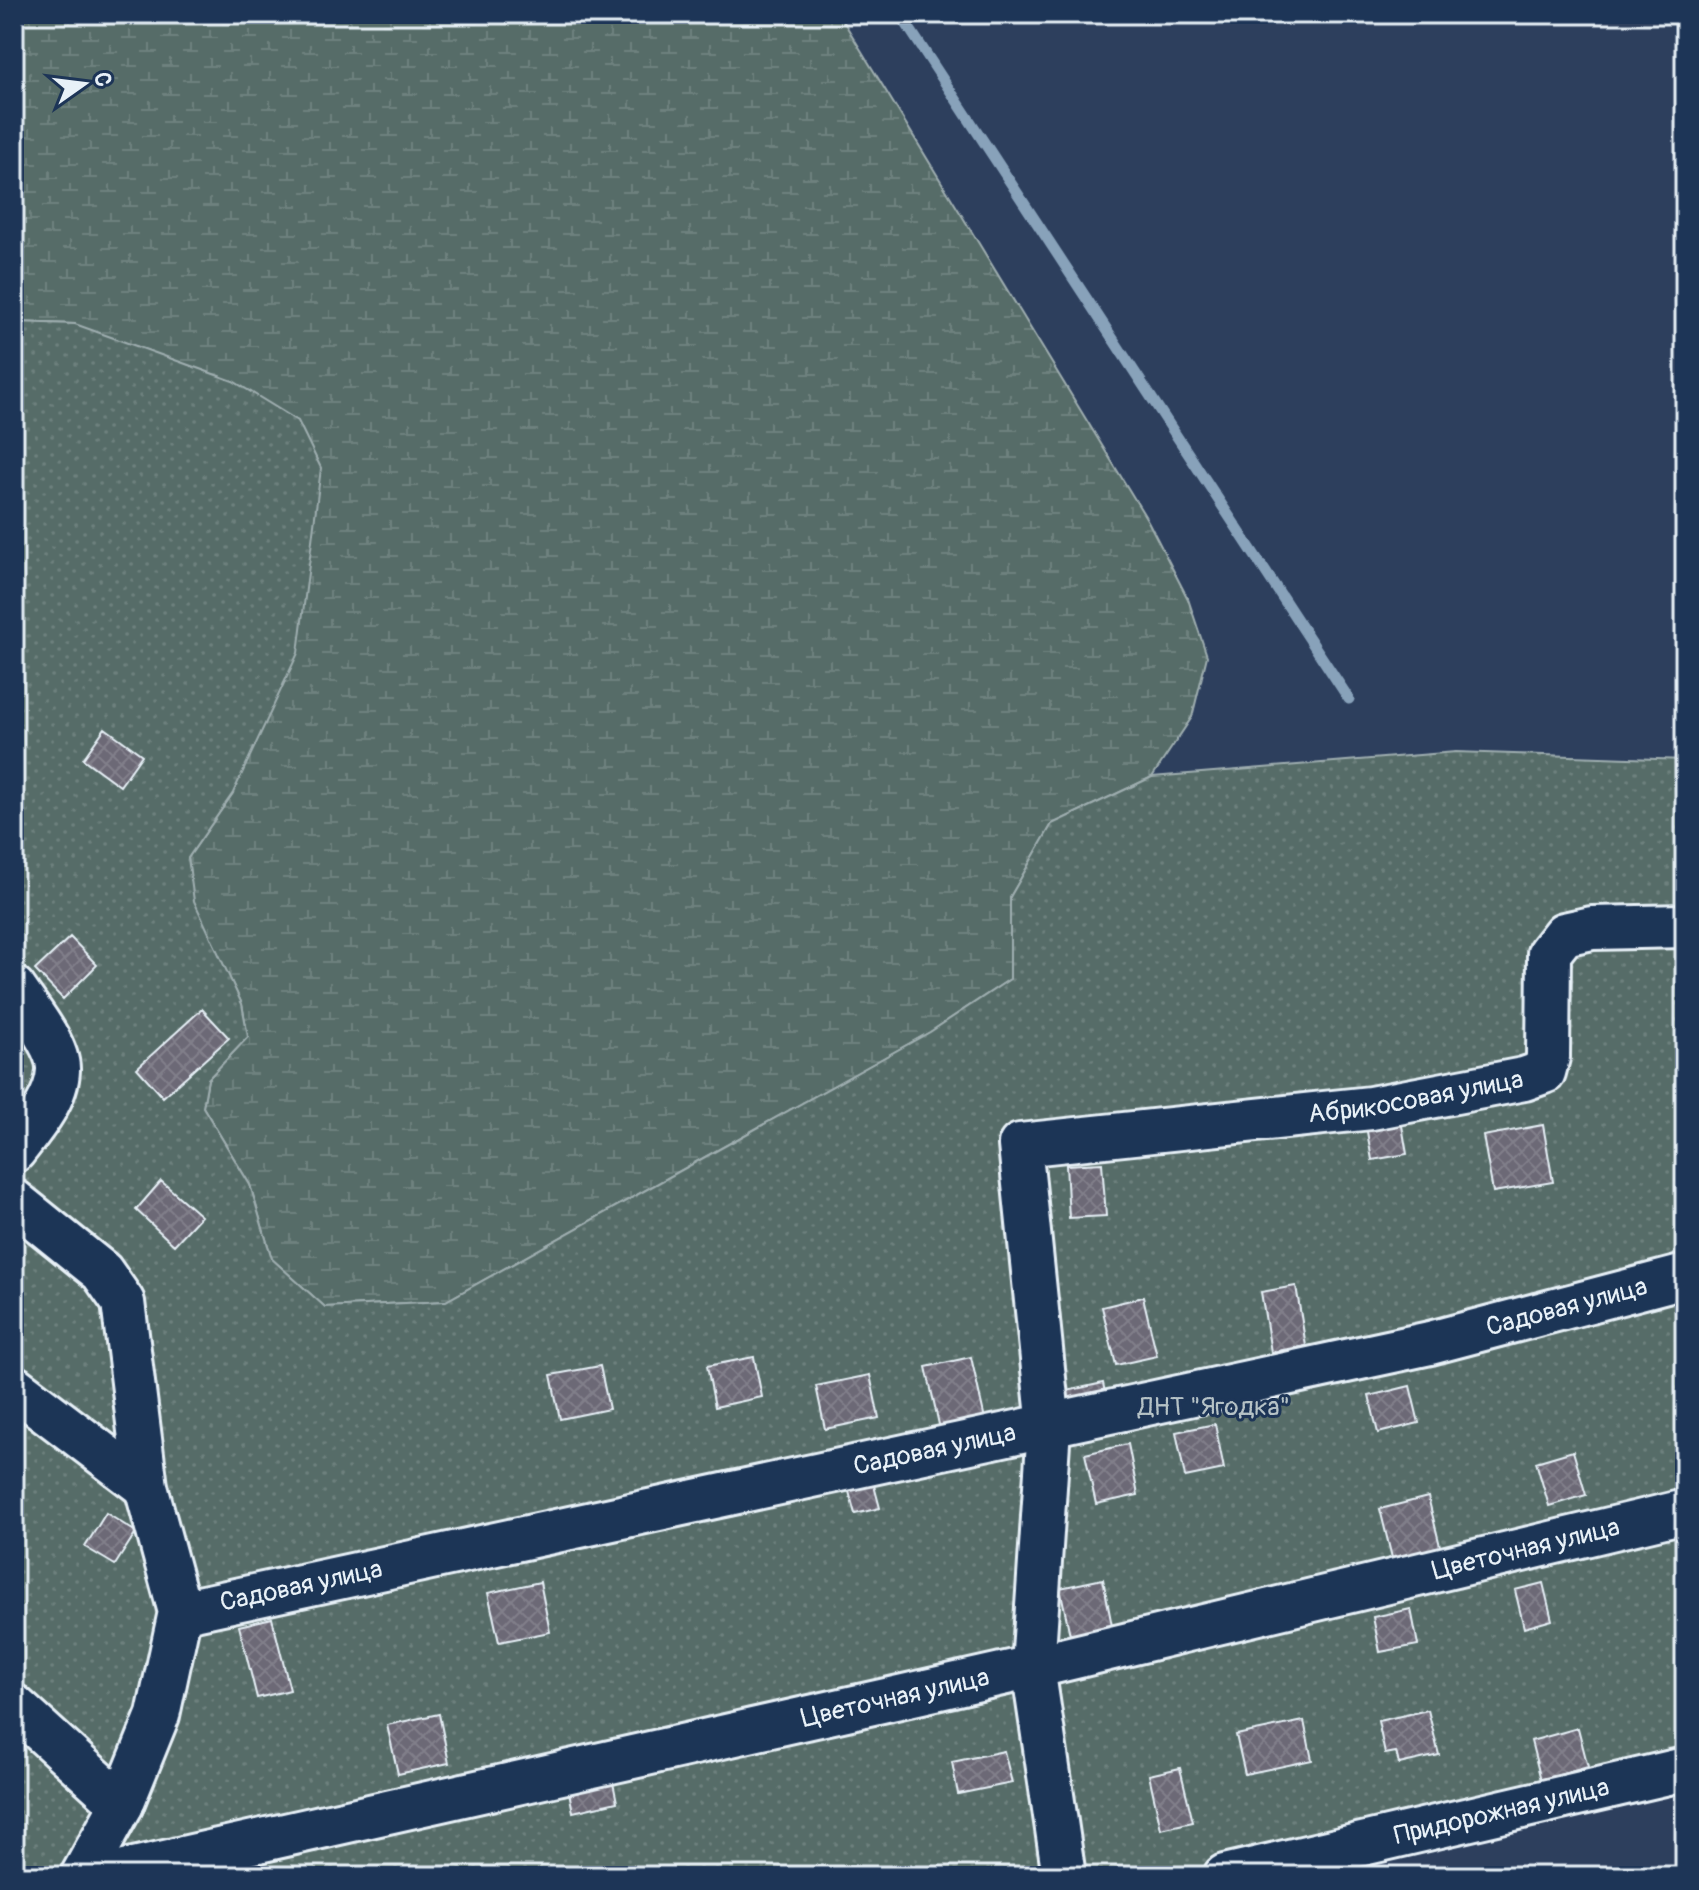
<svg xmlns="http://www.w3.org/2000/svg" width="1699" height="1890" viewBox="0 0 1699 1890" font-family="Pangolin,sans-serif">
	<defs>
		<pattern id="wetland-marsh" width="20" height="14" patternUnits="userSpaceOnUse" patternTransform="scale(2)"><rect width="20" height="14" fill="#566c68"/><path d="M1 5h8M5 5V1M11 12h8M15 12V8" fill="none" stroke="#6e817e"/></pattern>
		<pattern id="garden-dots" width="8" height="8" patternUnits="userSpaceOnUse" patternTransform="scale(2)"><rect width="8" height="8" fill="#566c68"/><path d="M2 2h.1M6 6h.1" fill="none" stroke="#6e817e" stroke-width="1.8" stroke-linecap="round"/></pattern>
		<pattern id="building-cross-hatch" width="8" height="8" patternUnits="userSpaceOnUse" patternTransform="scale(2)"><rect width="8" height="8" fill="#6c6976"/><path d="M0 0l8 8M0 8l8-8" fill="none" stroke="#817f8a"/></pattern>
	</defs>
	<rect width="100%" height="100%" fill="#2d3f5d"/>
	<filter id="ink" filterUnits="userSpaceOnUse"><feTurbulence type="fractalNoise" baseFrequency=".0125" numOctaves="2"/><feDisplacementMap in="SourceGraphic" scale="16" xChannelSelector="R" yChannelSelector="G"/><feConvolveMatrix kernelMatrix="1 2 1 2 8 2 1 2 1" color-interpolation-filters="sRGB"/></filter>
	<g filter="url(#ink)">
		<path fill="url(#wetland-marsh)" stroke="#9faeb0" stroke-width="2" d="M14 14H839L1148 521 1188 599 1207 656 1192 717 1152 777 1052 824 1010 897V979L930 1032 446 1301 325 1307 272 1259 250 1185 203 1107 208 1079 248 1037 242 1004 193 901 188 858 233 793 75 324 14 322Z"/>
		<path fill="url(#garden-dots)" stroke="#9faeb0" stroke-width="2" d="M14 322 75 324 233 381 298 421 321 468 298 653 233 793 188 858 194 901 242 1004 248 1037 208 1079 203 1107 250 1185 272 1259 325 1307 446 1301 930 1032 1010 979V897L1052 824 1152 777 1456 752 1685 760V1787L1310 1876H14Z"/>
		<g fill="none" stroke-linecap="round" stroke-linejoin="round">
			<path stroke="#88a2ba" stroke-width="11" d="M900 14 1349 699"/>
		</g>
		<path fill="url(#building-cross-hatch)" stroke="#e8f1f8" stroke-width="2" d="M105 728 142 755 120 786 83 759Z
			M70 937 97 965 63 999 35 970Z
			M202 1009 229 1038 163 1097 137 1068Z
			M1401 1120 1407 1154 1372 1160 1366 1126Z
			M1543 1125 1553 1182 1493 1192 1483 1136Z
			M1102 1163 1106 1216 1069 1218 1066 1165Z
			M161 1181 201 1216 174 1245 136 1210Z
			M1296 1286 1306 1346 1271 1352 1261 1292Z
			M1143 1297 1157 1356 1116 1365 1102 1307Z
			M754 1357 762 1397 715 1407 707 1366Z
			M971 1357 985 1419 940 1429 926 1367Z
			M600 1366 609 1409 560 1419 551 1375Z
			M870 1375 879 1418 825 1429 816 1386Z
			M1103 1383 1108 1408 1059 1420 1053 1394Z
			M1410 1386 1419 1423 1378 1433 1369 1396Z
			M1215 1424 1224 1469 1185 1477 1176 1432Z
			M1128 1444 1138 1495 1096 1504 1085 1454Z
			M1573 1451 1586 1495 1549 1506 1536 1462Z
			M872 1478 880 1508 855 1514 847 1484Z
			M1428 1497 1441 1550 1393 1562 1380 1509Z
			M106 1513 136 1532 115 1565 85 1547Z
			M1103 1579 1112 1626 1070 1635 1060 1588Z
			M540 1582 550 1632 499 1642 488 1593Z
			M1543 1583 1552 1620 1524 1628 1515 1590Z
			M1411 1609 1418 1645 1380 1652 1373 1617Z
			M272 1618 290 1690 257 1698 239 1626Z
			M1428 1710 1439 1755 1399 1764 1396 1752 1385 1754 1378 1721Z
			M439 1714 449 1763 398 1774 387 1725Z
			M1304 1721 1312 1760 1245 1774 1236 1735Z
			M1578 1728 1588 1767 1541 1780 1531 1741Z
			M1004 1751 1012 1783 958 1794 952 1762Z
			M1180 1768 1193 1822 1161 1829 1149 1775Z
			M611 1773 617 1802 573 1812 567 1782Z"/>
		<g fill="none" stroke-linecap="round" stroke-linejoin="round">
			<defs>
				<g id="minor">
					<path d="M14 988C27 1008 59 1046 58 1070 57 1100 31 1129 14 1151"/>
					<path d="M14 1201 102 1272 123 1302 146 1487 180 1612 158 1715 122 1804 82 1876"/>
					<path d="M14 1387 146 1487"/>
					<path id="s1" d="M180 1612 1430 1343 1685 1276"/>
					<path d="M14 1706 122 1804"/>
					<path id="s2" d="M103 1876 1033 1667 1685 1511"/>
					<path id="s3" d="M1064 1876 1033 1667 1049 1427 1020 1145 1371 1108 1524 1079 1544 1072 1548 1057 1549 953 1564 934 1592 928 1685 926"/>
					<path id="s4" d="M1225 1876 1685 1769"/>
				</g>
			</defs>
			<use href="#minor" stroke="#e8f1f8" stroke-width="48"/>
			<use href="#minor" stroke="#1d3557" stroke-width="42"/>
		</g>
	</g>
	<g text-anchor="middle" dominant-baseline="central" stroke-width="6" stroke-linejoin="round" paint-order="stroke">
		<g font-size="26" fill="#e8f1f8" stroke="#1d3557">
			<text stroke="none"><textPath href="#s3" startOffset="1134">Абрикосовая улица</textPath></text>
			<text stroke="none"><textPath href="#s1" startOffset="1420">Садовая улица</textPath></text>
			<text stroke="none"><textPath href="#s1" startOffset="772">Садовая улица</textPath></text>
			<text stroke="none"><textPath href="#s2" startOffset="1460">Цветочная улица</textPath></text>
			<text stroke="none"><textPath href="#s1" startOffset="124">Садовая улица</textPath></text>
			<text stroke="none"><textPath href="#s2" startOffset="812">Цветочная улица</textPath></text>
			<text stroke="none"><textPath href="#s4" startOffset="284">Придорожная улица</textPath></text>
		</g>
		<g font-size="26" fill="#b5c2c6" stroke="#1d3557">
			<text x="1214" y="1407">ДНТ "Ягодка"</text>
		</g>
	</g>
	<rect width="1699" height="1890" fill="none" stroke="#1d3557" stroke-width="48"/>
	<rect x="24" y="24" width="1651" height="1842" fill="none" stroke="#e8f1f8" stroke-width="3" filter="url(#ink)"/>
	<g transform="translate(84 84) rotate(76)" stroke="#1d3557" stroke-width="6" paint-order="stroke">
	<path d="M0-6L14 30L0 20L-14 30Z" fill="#e8f1f8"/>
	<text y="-12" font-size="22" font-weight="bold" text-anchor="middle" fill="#e8f1f8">С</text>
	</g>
</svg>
